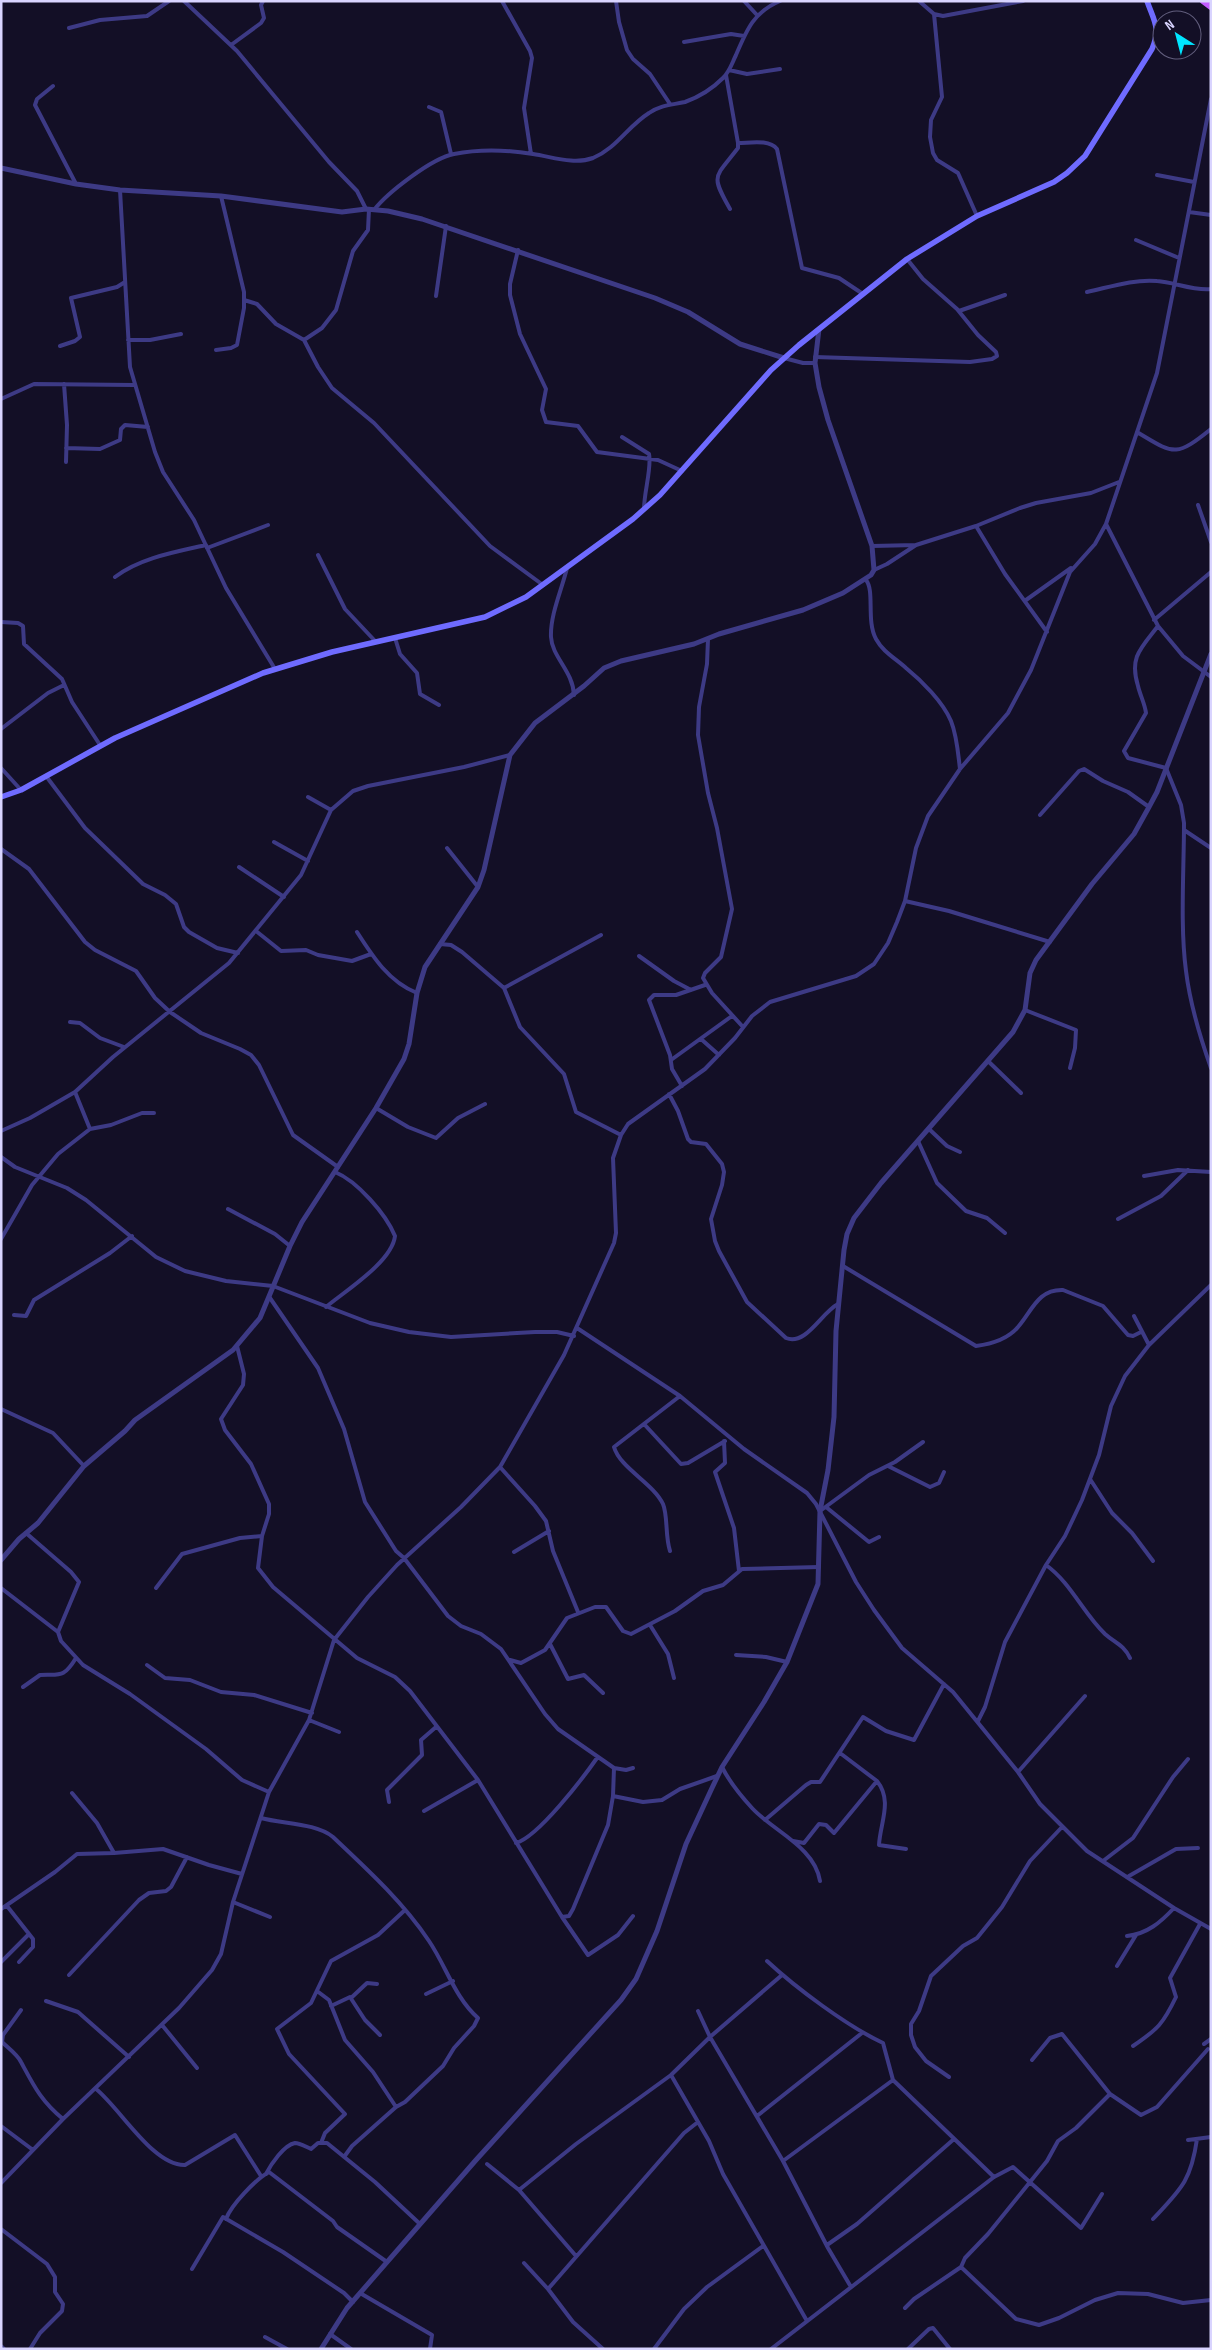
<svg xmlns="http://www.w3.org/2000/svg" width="1212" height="2350" viewBox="0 0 1212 2350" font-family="'Sofia Sans Condensed',sans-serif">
	<rect width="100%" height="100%" fill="#130f26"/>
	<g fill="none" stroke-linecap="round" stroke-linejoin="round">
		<path stroke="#3d3a85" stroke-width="4" d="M184 1 237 51 329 162 357 191 366 209
			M502 1 530 51 532 58 524 108 531 154
			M616 1 619 22 627 50 633 59 650 74 670 104
			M744 1 757 15
			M919 1 934 14 943 16 1023 1
			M934 14 942 97 931 120 930 137 933 153 937 160 958 173 977 216
			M69 28 100 20 147 16 169 1
			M684 42 731 34 744 36
			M231 45 261 23 264 18 261 5 263 1
			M729 70 747 74 780 69
			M726 75 738 143V148C715 178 710 174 730 209
			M53 86 37 99 35 105 76 184
			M429 107 441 112 442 116 451 154
			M738 143C750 143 769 139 777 149L802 268 839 278 863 294
			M1157 175 1194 182
			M120 190 130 367 155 452 163 472 194 520 226 588 275 669
			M374 210C387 193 432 158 454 154 479 149 508 150 533 154 553 157 574 165 593 158 617 148 628 126 649 113 660 105 672 105 685 102 699 97 713 88 723 78 730 71 732 63 736 55 747 29 754 12 780 1
			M1189 212 1211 215
			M1136 240 1179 258
			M518 250 510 284V295L520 334 546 389 542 410 546 422 578 426 597 452 658 460 682 471
			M1087 292C1110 287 1133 279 1157 281 1174 282 1193 291 1211 289
			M436 296 446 226
			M244 300 257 304 276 324 304 340 318 367 332 388 374 423 490 546 543 585
			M959 311 1005 295
			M128 340H150L181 334
			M304 340 322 328 336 310 353 251 368 230 369 209
			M60 346 75 341 80 337 71 298 117 287 125 282
			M216 350 231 348 237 345 244 308V292L221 196
			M815 357 970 362 992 359 997 356 996 352 978 335 957 309 923 279 907 259
			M784 358 803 363H815
			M64 384 67 425 66 462
			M1 399 34 384 134 385
			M1137 432C1174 454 1175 458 1211 429
			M622 437 649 454C652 467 644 492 644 509
			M66 448 100 449 120 440 121 429 125 425 148 427
			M1198 505 1211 542
			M1106 524 1158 626 1183 656 1211 677
			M976 526 1005 574 1047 632
			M872 546 916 545
			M207 548 268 525
			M318 555 345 609 376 642
			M567 568C562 589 550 615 551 637 552 657 573 671 574 695
			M874 570 887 564 916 545 976 526 1020 508 1036 503 1091 493 1119 482
			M115 577C140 558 175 552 206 545
			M866 580C875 591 866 621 876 639 883 652 895 658 906 668 922 681 943 702 951 721 957 736 958 753 960 769
			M1026 600 1071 568
			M1154 620 1211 572
			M1 622 18 623 23 626 24 644 62 679 72 702 100 745
			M1158 626C1141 648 1129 657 1138 686 1140 695 1145 704 1146 713L1124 751 1128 758 1166 768 1181 805 1184 823C1184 870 1180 926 1186 971 1190 1004 1200 1037 1211 1068
			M395 638 400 654 417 673 420 694 439 705
			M708 639 707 664 699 707 698 735 708 793 717 828 732 909 721 957 705 973 703 978 712 993 743 1027
			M1 729 48 693 64 685
			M1 768 21 790
			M46 776 85 828 143 884 165 895 176 904 184 927 189 932 217 948 238 953
			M308 797 331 810
			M1040 815 1079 771 1084 769 1103 781 1128 792 1149 807
			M1184 830 1211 848
			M274 842 308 861
			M447 848 478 887
			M1 849 29 869 85 942 95 950 136 971 155 998 170 1012 201 1033 240 1049 251 1055 259 1065 293 1135 338 1167
			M239 867 284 897
			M905 901 949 911 1050 942
			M256 931 281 951 306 950 318 955 352 961 371 954
			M357 932C373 957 389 982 417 993
			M440 944 451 945 462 952 504 988 520 1027 564 1074 576 1112 621 1135
			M639 956 674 981 691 990
			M504 988 601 935
			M1025 1010 1076 1030 1075 1048 1070 1068
			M70 1022 80 1023 100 1038 124 1047
			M701 1039 719 1055
			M671 1060 732 1016
			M989 1062 1021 1093
			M682 1086 672 1069 670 1055 649 1000 654 995H676L705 985
			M75 1092 90 1129
			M669 1094 678 1111 688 1139 691 1142 706 1144 722 1164 724 1172 722 1185 711 1219 715 1241 719 1251 747 1302 786 1338C806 1346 821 1313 838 1304
			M376 1108 408 1127 436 1138 458 1118 485 1104
			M929 1129 947 1146 960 1152
			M1 1131 30 1118 75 1092 113 1057 229 963 301 875 331 810 353 791 368 786 464 767 510 755
			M918 1141 937 1183 966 1211 987 1218 1005 1233
			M1 1157 15 1167 67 1188 86 1200 156 1257 185 1271 226 1281 273 1286 370 1323 409 1332 451 1337 535 1332H557L574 1336
			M1144 1176 1178 1170 1211 1172
			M228 1209 275 1234 290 1246
			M1118 1219 1161 1196 1188 1170
			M1 1239 32 1185 58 1154 90 1129 111 1125 142 1113H154
			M843 1266 976 1346C991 1344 1008 1339 1018 1327 1032 1311 1038 1289 1063 1290L1103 1306 1128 1335 1133 1336 1141 1332
			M270 1298 318 1368 344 1429 365 1502 396 1551 404 1558 448 1616 461 1626 481 1634 501 1649 545 1714 558 1729 614 1768 626 1770 633 1768
			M326 1307C345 1291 392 1262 395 1236 386 1214 357 1181 335 1172
			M14 1315 26 1316 34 1300 110 1253 132 1236
			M1134 1316 1149 1345
			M577 1328 680 1396 744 1449 807 1493 816 1504 856 1582 874 1610 902 1648 953 1692 1018 1772 1040 1804 1087 1851 1174 1908 1211 1929
			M237 1346 244 1374 243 1385 221 1419 225 1430 251 1464 269 1504V1514L262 1536 258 1568 273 1587 357 1658 395 1677 410 1691 478 1780 562 1917 569 1916 573 1909 608 1825 613 1796 614 1768
			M1 1409 53 1433 84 1466
			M644 1424 681 1464 688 1463 725 1441
			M724 1441 725 1463 715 1472 734 1528 739 1571
			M888 1466 930 1487 939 1483 944 1472
			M500 1467 535 1506 546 1521 553 1551 578 1612
			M1090 1479 1112 1513 1132 1533 1153 1561
			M826 1507 869 1542 879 1537
			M820 1511 869 1475 895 1462 923 1442
			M26 1533 71 1572 79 1582 58 1632 61 1641 83 1665 130 1694 206 1749 242 1780 269 1792
			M670 1551C665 1536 668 1516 663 1504 653 1483 620 1468 614 1447L680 1396
			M514 1552 549 1531
			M1046 1565C1071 1583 1083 1613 1105 1634 1115 1643 1124 1645 1130 1658
			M1 1588 58 1632
			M156 1588 182 1554 240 1538 262 1536
			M650 1625 668 1654 674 1678
			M550 1644 568 1679 584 1675 603 1693
			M736 1655 766 1657 787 1662
			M510 1660 521 1663 545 1650 567 1618 595 1607H606L623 1631 631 1634 675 1611 703 1591 723 1585 742 1569 819 1567
			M147 1665 165 1678 190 1680 221 1692 254 1695 312 1713
			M23 1687 40 1675C60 1674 63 1679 76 1658
			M309 1720 339 1732
			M978 1721 985 1707 1005 1642 1046 1565 1065 1536 1082 1500 1099 1455 1111 1406 1125 1376 1149 1345 1211 1285
			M840 1753 877 1781
			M722 1767C729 1781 741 1796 752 1808 773 1831 815 1847 820 1881
			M1018 1772 1085 1696
			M72 1793 97 1823 114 1853
			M613 1796 643 1802 662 1800 680 1789 717 1776
			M389 1802 387 1790 422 1755 421 1740 436 1727
			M424 1811 478 1780
			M261 1818C283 1824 316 1823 333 1837 367 1869 403 1902 429 1941 446 1966 455 1998 478 2018L474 2026 454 2048 443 2066 405 2102 396 2107
			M765 1820 806 1785 811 1782H820L863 1717 886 1731 914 1740 944 1684
			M793 1841 804 1843 819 1824 826 1825 834 1833 877 1781C893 1801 880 1823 879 1845L906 1849
			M516 1843C538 1837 583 1778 597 1758
			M1103 1861 1133 1838 1173 1777 1188 1759
			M1129 1876 1176 1849 1198 1848
			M233 1902 270 1917
			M7 1906 33 1939V1947L19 1962
			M1 1909 55 1872 77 1854 114 1853 163 1849 209 1865 242 1874
			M562 1917 588 1955 618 1935 633 1916
			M1127 1936C1147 1934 1161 1922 1174 1908
			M767 1961C796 1988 847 2026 883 2043L893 2080 994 2177
			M1 1962 29 1934
			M1117 1966 1136 1935
			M69 1975 139 1900 149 1893 166 1891 171 1887 187 1857
			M317 1991 329 2000 345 2040 373 2072 396 2107 352 2146 344 2157
			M426 1994 453 1981
			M351 1998 367 1983 377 1984
			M46 2001 78 2012 129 2057
			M331 2006 350 1997 365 2020 380 2035
			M21 2010 3 2035 2 2042C8 2048 17 2054 21 2062 34 2086 41 2101 63 2119
			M698 2011 710 2037 783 2161 828 2248 851 2287
			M162 2025 197 2068
			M1204 2044 1211 2039
			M1133 2046C1158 2029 1163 2024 1176 1997L1170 1978 1200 1924
			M1032 2060 1050 2038 1062 2034 1110 2094 1141 2115 1157 2107 1208 2049
			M671 2075 709 2141 723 2174 807 2321
			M949 2077 926 2061 915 2047 911 2035V2024L919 2011 931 1976 963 1946 977 1938 1002 1907 1030 1861 1062 1827
			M96 2089C120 2108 153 2166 185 2165L235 2135 261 2176
			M757 2116 862 2033
			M1 2126 33 2150
			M1188 2140 1211 2137
			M321 2143 325 2133 345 2114 289 2054 277 2029 311 2003 331 1961 378 1935 405 1910
			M783 2161 893 2080
			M487 2164 519 2190 576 2256
			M266 2174C271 2164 284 2145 295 2143 300 2143 306 2147 311 2149L318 2143H327L375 2182 420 2224
			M1 2183 63 2119 179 2008 212 1970 221 1954 233 1902 269 1792 309 1720 334 1640 368 1597 397 1565 461 1507 500 1467 564 1355 614 1243 616 1233 613 1158 621 1135 628 1124 705 1069 735 1038 752 1016 770 1002 856 976 874 964 888 943 897 922 905 901 916 848 928 816 960 769 1008 713 1031 670 1070 572 1095 544 1106 524 1157 373 1211 99
			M519 2190 576 2144 671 2075 710 2037 782 1975
			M226 2219C231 2205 256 2179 269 2172L333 2221 337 2227 387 2262
			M1153 2219C1181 2189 1191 2181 1197 2139
			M1 2229 47 2264 55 2277V2292L63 2304 62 2311 40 2333 30 2349
			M827 2245 857 2224 954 2139
			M524 2263 548 2289 573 2322 603 2349
			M961 2267 1016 2319 1039 2325 1059 2318 1095 2300 1118 2293 1148 2294 1183 2303 1211 2300
			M192 2269 223 2217 283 2252 344 2293 353 2302
			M548 2289 684 2133 698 2122
			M360 2293 432 2335 430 2349
			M905 2308 914 2299 961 2267 965 2258 988 2234 1047 2161 1058 2141 1076 2128 1110 2094
			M330 2334 351 2349
			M265 2337 287 2349
			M1 2346 4 2349
			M654 2349 684 2309 707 2287 763 2246
			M771 2349 994 2177 1013 2167 1081 2228 1102 2194
			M908 2349 929 2329 933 2328 950 2349"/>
		<path stroke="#3d3a85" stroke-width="5" d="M1 168 76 184 120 190 221 196 342 212 366 209 388 211 422 219 655 298 688 312 740 344 784 358
			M1 1560 19 1539 38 1523 84 1466 125 1431 135 1420 233 1350 260 1318 290 1246 302 1222 376 1108 404 1059 409 1044 417 993 425 967 478 887 484 870 510 755 535 723 584 686 604 668 621 661 694 644 719 634 803 610 843 593 871 575 874 570 872 546 828 420 819 387 815 363 819 329
			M321 2349 347 2308 476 2160 621 2000 636 1979 657 1931 686 1844 712 1788 722 1767 764 1702 787 1662 818 1584 820 1511 828 1470 834 1417 836 1331 844 1250 847 1234 854 1218 881 1183 1013 1032 1025 1010 1030 973 1036 960 1092 884 1134 834 1149 807 1157 792 1211 654"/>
		<path stroke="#6f6bff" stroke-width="5.5" d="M1 797 21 790 115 738 263 673 332 652 485 617 526 597 633 519 660 495 771 370 799 345 907 259 977 216 1054 182 1067 173 1085 156 1152 49C1161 28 1154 21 1147 1"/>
		<path stroke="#c25bff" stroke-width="6" d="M1203 1 1211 7"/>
	</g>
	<rect width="1212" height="2350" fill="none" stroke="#d9d4ff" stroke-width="5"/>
	<g transform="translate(1177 35) rotate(324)"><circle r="24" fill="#130f26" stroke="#625e7d"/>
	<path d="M0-4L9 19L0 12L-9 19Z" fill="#00e5ff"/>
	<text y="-8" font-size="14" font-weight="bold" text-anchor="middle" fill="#d9d4ff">N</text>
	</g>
</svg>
